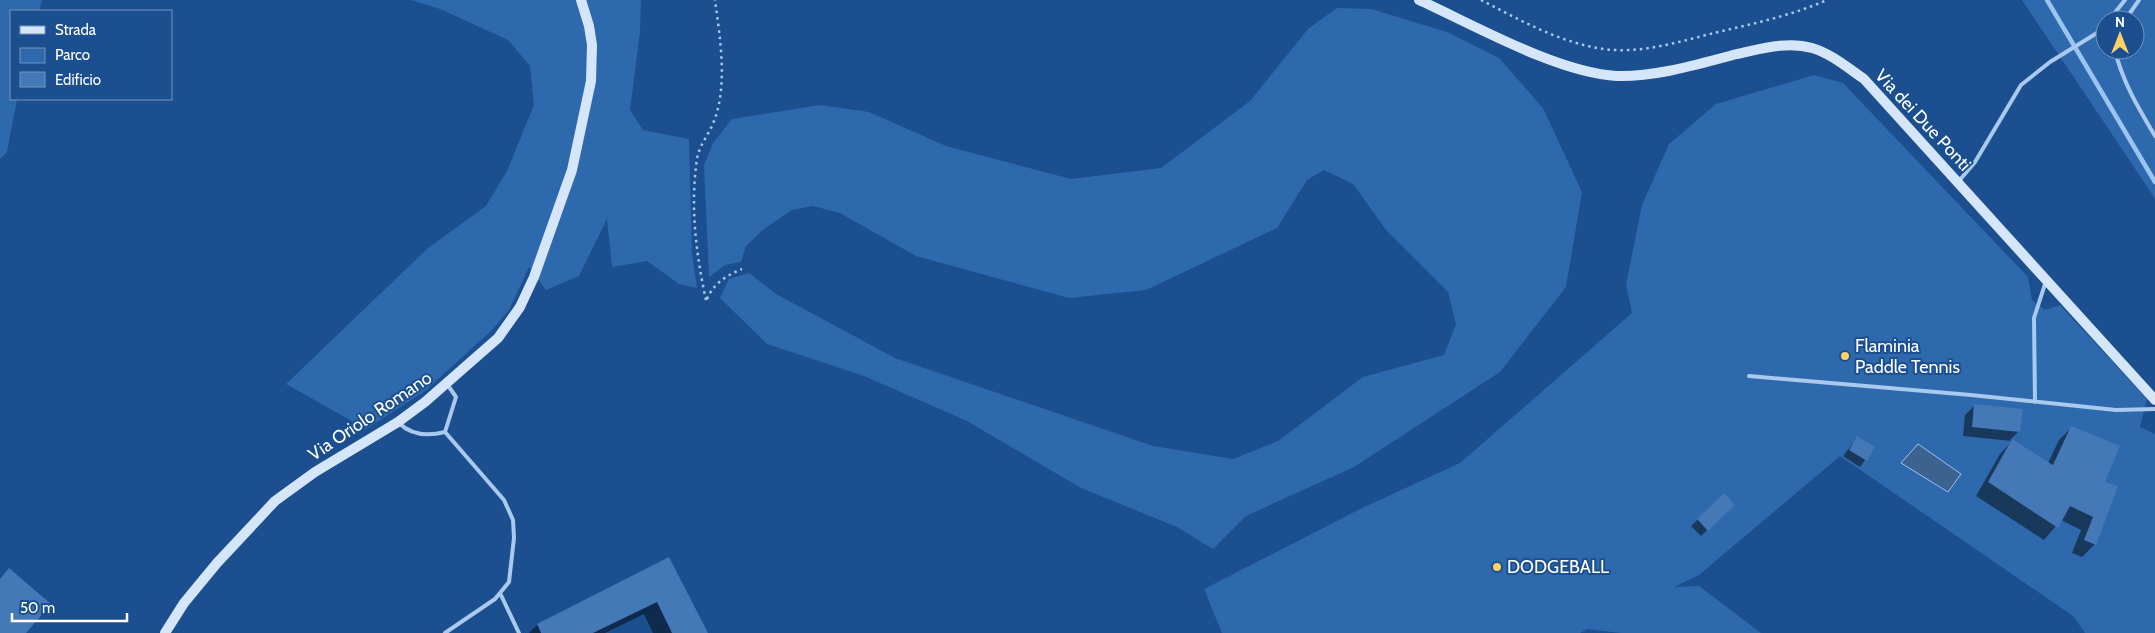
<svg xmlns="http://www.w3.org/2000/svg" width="2155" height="633" viewBox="0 0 2155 633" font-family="Cabin,sans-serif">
	<rect width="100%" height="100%" fill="#1b4f8f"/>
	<path fill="#2e69ad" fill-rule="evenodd" d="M0 0H42L39 11H11V99H17L7 152 0 159Z
		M411 0H641L640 32 630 110 643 130 689 139 692 254 697 288 679 284 647 261 612 267 607 219 579 276 546 290 529 267 509 310 491 331 425 391 366 429 286 384 428 248 486 206 507 171 534 105 530 66 508 40 440 9Z
		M2022 0H2155V199L2144 182ZM2105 20H2135V50H2105Z
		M1337 8 1371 9 1447 32 1499 58 1543 108 1582 192 1566 287 1500 372 1354 467 1246 516 1213 549 1177 527 1081 488 967 421 864 376 767 344 720 298 729 279 749 273 776 294 895 358 1153 446 1233 459 1278 441 1363 377 1444 355 1456 324 1448 292 1386 230 1353 184 1324 170 1307 180 1277 228 1146 290 1069 298 916 256 840 213 813 206 792 210 764 229 746 246 741 262 725 265 709 277 704 165 713 143 732 119 820 105 869 112 946 146 1071 179 1161 168 1250 101 1308 29Z
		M1814 75 1843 83 2028 277 2032 300 2045 310 2060 305 2147 399 2140 427 2155 434V633H2085L2073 616 1840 456 1699 575 1674 587 1699 586 1761 633H1621L1587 629 1580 633H1222L1204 589 1362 508 1460 463 1632 313 1626 285 1642 205 1669 144 1716 104Z"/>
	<path fill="#3c6290" stroke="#9cc4f0" d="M1918 444 1961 474 1948 492 1901 463Z"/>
	<path fill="#0007" d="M1975 405 2019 431 2010 440 2048 463 2059 440 2072 427 2104 483 2095 544 2082 557 2072 553 2081 530 2061 520 2044 540 1976 496 2000 454 2012 441 1963 436 1965 415Z
		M1857 438 1874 448 1860 467 1843 456Z
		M1724 495 1734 505 1701 536 1691 526Z
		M669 558 707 633H653L644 614 605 633H529L537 625Z"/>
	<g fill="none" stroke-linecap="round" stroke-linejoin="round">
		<path stroke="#9cc4f0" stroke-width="4.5" d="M2047 0 2155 182"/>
	</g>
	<path fill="#4478b7" d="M1974 404 2023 409 2020 432 1972 427Z
		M2071 426 2120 446 2105 482 2118 486 2096 545 2084 540 2093 517 2070 506 2058 528 1988 482 2012 439 2053 465Z
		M1857 436 1875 447 1867 461 1849 450Z
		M1724 493 1735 505 1708 531 1697 519Z
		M669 557 708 633H672L657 602 593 633H541L537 624Z
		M9 568 51 604 26 633H0V579Z"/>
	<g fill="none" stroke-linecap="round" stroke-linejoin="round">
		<path stroke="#a9c9ee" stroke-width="2.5" stroke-dasharray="2.5 4" stroke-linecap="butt" d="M1481 0C1520 20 1560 43 1604 49 1641 54 1678 42 1714 33 1752 24 1790 16 1827 0
			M707 299C713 284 727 275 742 269
			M706 300C696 254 690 206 697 159 699 145 709 135 714 121 728 85 720 38 715 0"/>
		<path stroke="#a9c9ee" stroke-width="4" d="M2109 20 2125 0
			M2125 20 2139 0
			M2115 50C2122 81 2139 109 2155 136
			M1958 182 1975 162 2021 85 2050 62 2097 33 2105 24
			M1749 376 1971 395 2116 410 2155 409
			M2035 402 2034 318 2046 281
			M399 423C412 436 429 436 445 432L456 397 447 384
			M500 593 519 633
			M445 633 495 599 509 582 514 538 513 520 504 500 445 432"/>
		<path stroke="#d6e6fa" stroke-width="10" d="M1419 0C1474 25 1558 73 1617 76 1657 77 1698 64 1737 54 1761 49 1787 41 1812 48 1830 53 1848 68 1864 79L2155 400
			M165 633 184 603 217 563 275 501 315 472 398 422 425 402 498 338 520 307 534 277 572 170 591 81 592 45 589 26 581 0"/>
	</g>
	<g fill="#ffd166" stroke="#1b4f8f" stroke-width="2">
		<circle cx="1845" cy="356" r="5"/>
		<circle cx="1497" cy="567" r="5"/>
	</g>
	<g text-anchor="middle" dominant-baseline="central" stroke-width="4" stroke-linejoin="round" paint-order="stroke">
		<g font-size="18" fill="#fff" stroke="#1b4f8f">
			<text transform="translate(1923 120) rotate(47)">Via dei Due Ponti</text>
			<text transform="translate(370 416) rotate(-34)">Via Oriolo Romano</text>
		</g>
		<g font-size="18" fill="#fff" stroke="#1b4f8f" text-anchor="start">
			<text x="1855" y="346">Flaminia<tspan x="1855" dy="21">Paddle Tennis</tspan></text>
			<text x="1507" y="567">DODGEBALL</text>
		</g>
	</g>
	<rect x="10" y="10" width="162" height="90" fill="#1b4f8f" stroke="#7695bc"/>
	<rect x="20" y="26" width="25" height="8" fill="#d6e6fa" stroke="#7695bc"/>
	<text x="55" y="35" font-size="15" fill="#ffffff">Strada</text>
	<rect x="20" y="48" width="25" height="15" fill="#2e69ad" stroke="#7695bc"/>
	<text x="55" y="60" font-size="15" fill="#ffffff">Parco</text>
	<rect x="20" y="72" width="25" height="15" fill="#4478b7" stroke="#7695bc"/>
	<text x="55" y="85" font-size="15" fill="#ffffff">Edificio</text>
	<g transform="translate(2120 35)"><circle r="24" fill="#1b4f8f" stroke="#7695bc"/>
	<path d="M0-4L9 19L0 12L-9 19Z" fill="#ffd166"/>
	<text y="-8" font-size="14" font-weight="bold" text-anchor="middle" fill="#ffffff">N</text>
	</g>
	<path d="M12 613v8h115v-8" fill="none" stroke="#ffffff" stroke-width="2.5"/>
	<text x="20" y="613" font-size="15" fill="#ffffff" stroke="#1b4f8f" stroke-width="4" paint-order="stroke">50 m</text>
</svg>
